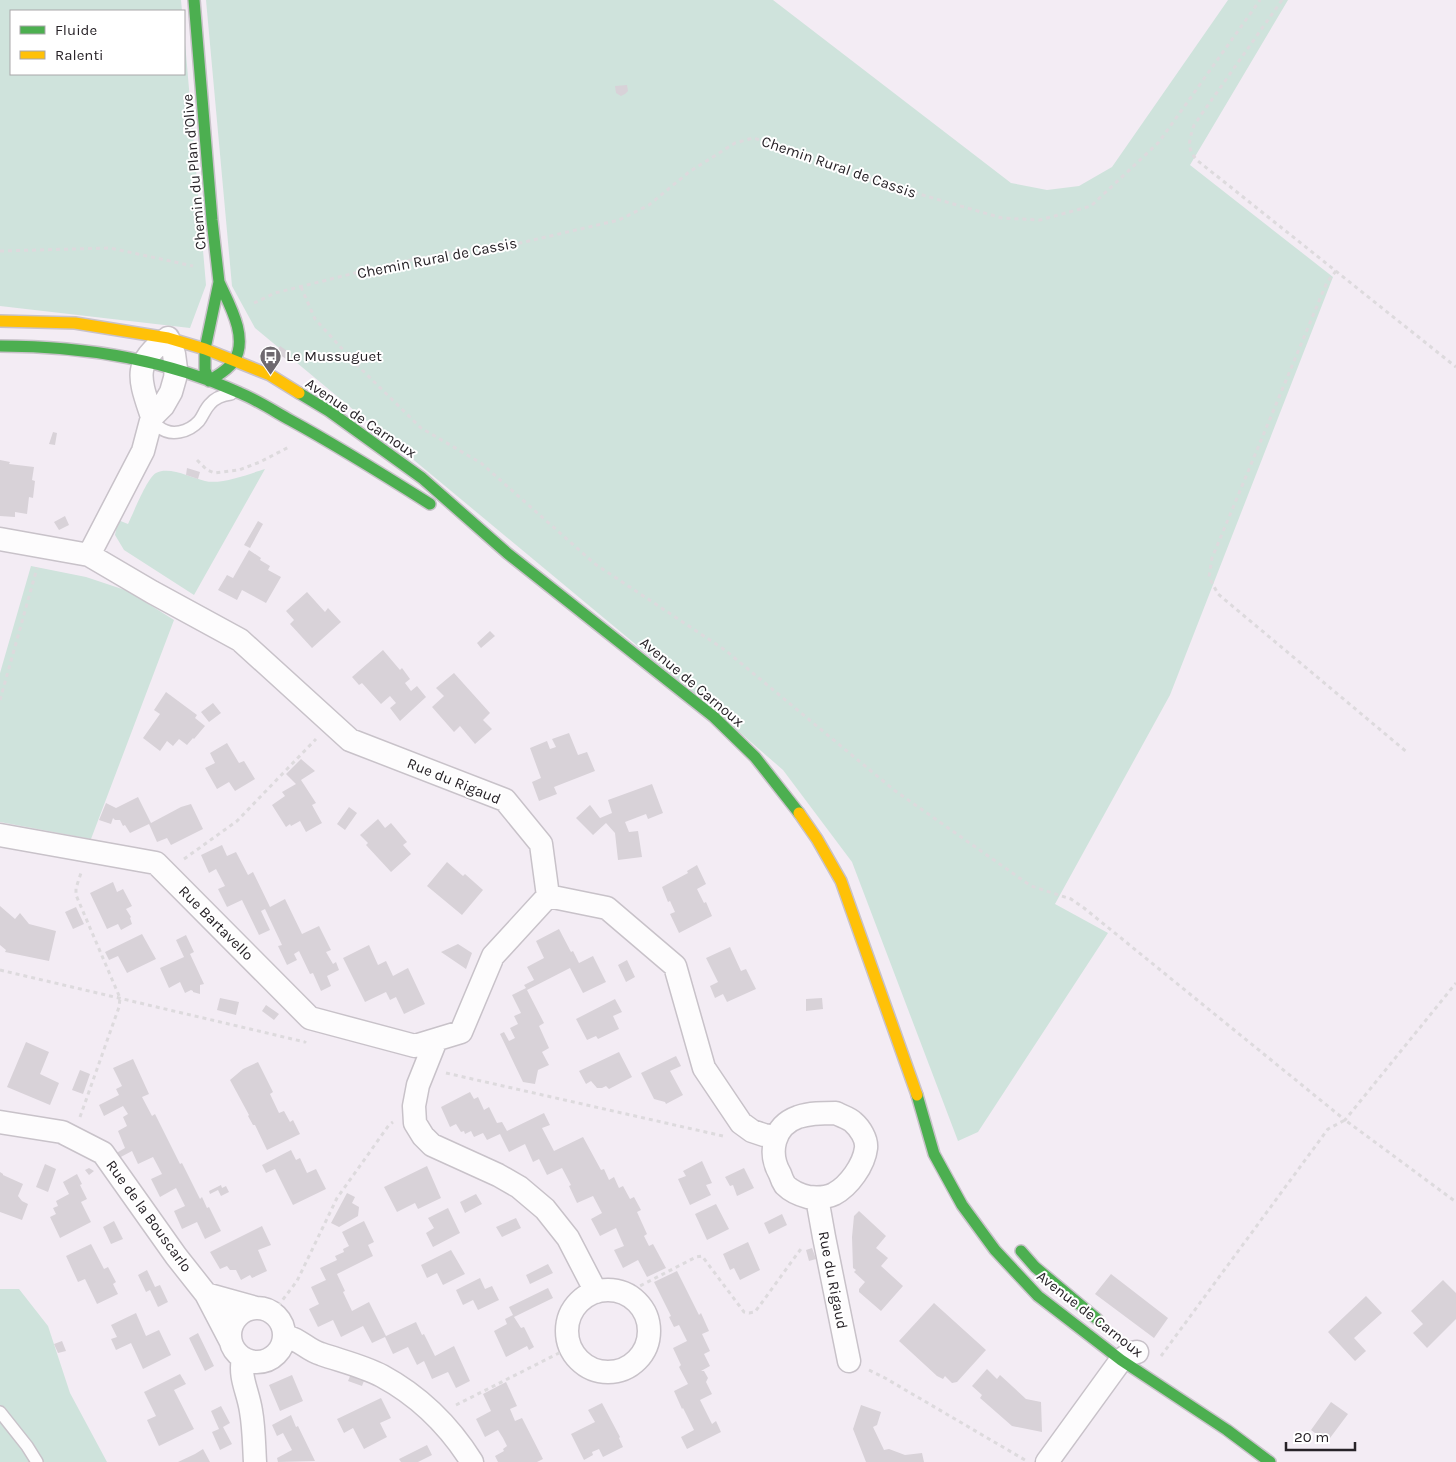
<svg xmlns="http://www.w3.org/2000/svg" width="1456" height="1462" viewBox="0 0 1456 1462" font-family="Karla,sans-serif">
	<rect width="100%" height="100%" fill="#f3ecf4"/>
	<path fill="#cfe3dc" d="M0 0H181L182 11H11V74H184V31L206 285 190 328 0 306Z
		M206 0H773L1011 183 1047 190 1079 186 1112 167 1228 0H1288L1190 165 1333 277 1170 695 1055 904 1108 933 978 1132 958 1141 852 862 783 770 705 702 255 328 232 286Z
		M265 469 194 595 124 550 115 535 118 520 128 524C133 514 147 478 156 473 170 466 191 478 205 481 221 485 249 474 265 469Z
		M31 566 86 577 128 591 174 620 91 839 0 822V673Z
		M0 1289H19L48 1326 70 1393 107 1462H0Z"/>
	<path fill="#d8d2d8" d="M627 85 628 91 625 94 621 96 616 93 615 86Z
		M280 346 290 353 286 359 276 352Z
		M53 432 57 433 55 445 49 444Z
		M0 460 10 462 9 464 34 467 32 480 35 481 33 498 29 497 27 514 15 512V517L0 516Z
		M187 468 200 472 198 479 186 475Z
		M65 516 69 525 59 530 54 522Z
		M258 521 263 524 250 548 244 545Z
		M249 550 261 558 260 560 270 566 268 570 281 577 266 603 242 590 237 600 218 590 227 575 233 578Z
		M307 592 325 612 328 608 341 622 312 648 290 624 294 620 286 611Z
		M490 631 495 636 481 648 477 643Z
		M383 650 400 670 402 668 410 679 405 683 411 691 417 686 426 697 400 721 390 708 396 703 390 696 381 704 362 683 359 685 352 677Z
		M454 673 490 713 483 720 492 729 475 744 460 726 454 732 432 707 444 696 436 688Z
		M166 692 197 715 195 718 205 726 194 739 193 738 187 745 179 739 173 746 167 741 160 751 143 738 160 714 154 710Z
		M213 703 221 713 209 722 201 712Z
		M569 733 578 755 587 752 595 771 554 787 557 794 539 801 532 782 541 778 530 748 547 741 550 749 556 747 552 739Z
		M227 743 239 763 244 761 255 779 235 791 229 782 217 789 205 768 215 763 210 753Z
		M301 759 315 771 301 780 316 803 312 805 322 823 306 832 300 821 291 826 290 824 286 827 272 805 285 796 282 792 296 784 286 774Z
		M652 784 663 813 648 819 646 814 625 822 629 832 638 831 642 857 618 860 615 833 606 823 593 835 576 818 590 805 600 818 612 813 608 800Z
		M138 797 151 823 181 807 191 804 203 829 171 845 167 838 157 842 149 824 130 833 125 825 123 826 120 820H115L113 818 111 824 99 820 106 803 116 808Z
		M349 807 357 813 345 830 337 824Z
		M378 819 385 828 391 823 407 842 403 845 411 854 391 872 366 845 368 843 360 835Z
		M222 845 227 856 236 852 248 875 253 872 270 907 285 899 302 934 319 926 331 950 326 952 333 964 336 962 339 970 327 976 331 986 321 991 313 973 310 974 299 951 294 954 297 960 287 965 278 946 282 945 265 909 261 911 270 930 259 935 242 900 227 907 218 889 225 886 216 869 209 873 201 855Z
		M447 862 463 876 465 874 483 890 462 915 427 886Z
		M697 865 706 884 697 889 704 903 706 902 712 916 679 933 670 914 675 912 670 901 668 902 662 887 688 873 687 871Z
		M113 882 117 892 123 889 132 906 126 909 131 917 130 918 132 924 121 930 118 924 107 929 90 893Z
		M0 906 15 919 20 913 29 924 56 931 49 961 5 952 6 950 0 945Z
		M76 907 84 924 73 929 65 912Z
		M559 929 571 952 573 951 579 963 593 956 606 982 583 993 570 968 527 990 544 1023 539 1026 549 1048 542 1052 549 1065 538 1070 535 1084 523 1082 500 1034 504 1032 509 1041 515 1038 510 1028 518 1024 514 1016 521 1013 512 995 526 988 524 985 534 980 527 967 544 958 536 941Z
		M142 934 156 959 127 973 118 956 109 960 105 952Z
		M186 935 194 952 190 954 204 984 200 985V994L193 992V991L191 990 185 993 180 982 169 988 160 968 184 957 176 940Z
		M458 944 472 953 466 969 441 952Z
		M369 945 378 965 386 961 393 976 408 968 425 1004 404 1014 396 997 390 1000 386 992 365 1002 343 958Z
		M730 947 741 971 746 969 756 989 727 1002 723 994 715 998 710 986 718 982 706 958Z
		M627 960 635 977 626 982 618 965Z
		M220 998 239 1002 236 1015 217 1010Z
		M822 998 823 1009 806 1011V999Z
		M615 999 622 1012 613 1016 619 1029 598 1039 596 1036 587 1040 576 1019Z
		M266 1005 279 1014 274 1020 262 1011Z
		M26 1042 49 1052 40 1074 59 1083 50 1105 7 1087Z
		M619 1052 632 1077 609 1089 606 1086 602 1088H597L591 1081 586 1084 579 1071Z
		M676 1056 681 1066 670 1071 683 1095 666 1104 665 1102 654 1099 641 1073Z
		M133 1059 149 1094 142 1097 152 1116 155 1114 180 1164 182 1163 200 1199 202 1197 207 1208 209 1207 221 1231 205 1239 197 1222 182 1229 174 1211 185 1206 176 1188 160 1197 151 1179 162 1174 153 1157 138 1164 132 1151 117 1159 113 1155 125 1148 118 1131 127 1126 123 1117 128 1114 123 1106 104 1116 99 1105 119 1095 116 1089 122 1086 113 1068Z
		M258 1062 273 1092 270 1094 279 1113 284 1111 290 1122 293 1120 300 1134 267 1150 255 1125H253L248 1116 249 1115 230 1080 243 1069Z
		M80 1070 90 1074 83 1094 72 1090Z
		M470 1092 474 1099 478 1097 484 1110 489 1107 497 1123 502 1122 507 1131 544 1113 550 1125 542 1128 554 1151 583 1137 601 1170 604 1169 609 1180 614 1177 619 1188 623 1186 630 1199 634 1197 641 1210 637 1212 647 1234 644 1236 649 1246 653 1244 666 1268 647 1277 638 1260 623 1268 614 1250 624 1246 616 1228 600 1236 591 1219 602 1213 593 1196 577 1203 569 1186 571 1185 562 1168 547 1175 539 1159 533 1162 525 1144 509 1152 500 1134 487 1140 483 1133 474 1137 471 1131 465 1134 464 1131 461 1132 456 1124 450 1127 441 1107Z
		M291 1150 296 1160 300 1158 307 1173 316 1169 326 1189 293 1205 275 1169 266 1173 262 1165Z
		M702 1161 712 1183 706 1185 711 1195 690 1205 678 1179 686 1176 683 1171Z
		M45 1164 56 1169 48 1192 36 1187Z
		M427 1166 441 1198 418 1209 415 1203 397 1212 384 1187Z
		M89 1168 94 1171 89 1175 85 1170Z
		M744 1168 754 1188 737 1196 733 1185 730 1186 725 1177Z
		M0 1172 3 1174V1175L23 1184 18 1196 22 1201 28 1204 22 1220 0 1212Z
		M77 1174 82 1184 80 1185 87 1199 81 1202 91 1222 60 1238 50 1217 56 1214 53 1208 58 1206 56 1201 69 1194 63 1182Z
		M221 1185 222 1188 226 1186 229 1192 221 1196 218 1190 210 1194 209 1191Z
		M347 1193 355 1197 352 1203 359 1207 358 1216 339 1227 331 1223Z
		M476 1194 482 1204 465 1213 460 1202Z
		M716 1204 729 1229 707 1240 695 1214Z
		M448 1208 460 1233 433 1247 426 1233 434 1228 428 1218Z
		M859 1211 886 1236 876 1248 888 1258 881 1266 903 1286 881 1311 859 1292V1289L865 1282 854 1272 856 1270 853 1268 852 1237 854 1216Z
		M782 1214 787 1225 769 1234 764 1223Z
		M516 1218 521 1228 502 1237 496 1227Z
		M114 1221 123 1239 111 1244 103 1227Z
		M364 1221 374 1242 368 1245 373 1256 337 1274 345 1291 343 1292 352 1311 369 1302 386 1336 416 1322 422 1335 424 1334 435 1356 454 1346 470 1381 456 1388 448 1372 432 1379 424 1361 417 1365 408 1347 393 1354 385 1337 372 1343 363 1326 341 1337 333 1320 318 1327 309 1309 319 1304 311 1287 326 1280 320 1268 337 1260 335 1256 344 1252 343 1249 349 1246 342 1232Z
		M262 1226 271 1245 258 1250 267 1271 252 1278 250 1275 241 1280 236 1270H230L227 1266 220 1269 210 1252Z
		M748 1242 760 1270 740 1280 734 1268 730 1270 723 1254Z
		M91 1244 104 1269 108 1267 116 1282 113 1284 118 1294 97 1304 85 1279 78 1282 66 1256Z
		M812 1248 816 1259 809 1261 806 1250Z
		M451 1250 465 1274 443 1285 437 1273 427 1278 421 1265Z
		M548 1264 553 1273 530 1284 526 1275Z
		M147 1270 155 1287 160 1285 168 1302 158 1307 150 1290 146 1292 138 1275Z
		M677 1271 699 1315 701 1313 709 1331 702 1334 710 1351 704 1354 710 1366 701 1371H704L708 1378 706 1382 712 1394 700 1400 712 1424 716 1421 721 1432 687 1449 681 1437 694 1430 683 1408 682 1409 674 1391 688 1384 679 1367 681 1365 673 1348 687 1341 679 1325 674 1327 669 1317 671 1316 654 1282Z
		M1111 1274 1168 1318 1154 1338 1095 1294Z
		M480 1278 485 1289 492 1286 499 1300 478 1310 473 1300 463 1305 456 1290Z
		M1443 1280 1456 1293V1319L1427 1348 1413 1333 1423 1324 1411 1311Z
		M548 1288 553 1298 514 1317 521 1328 524 1327 534 1347 529 1350 527 1346 506 1357 494 1331 507 1324 505 1319 513 1315 509 1307Z
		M1366 1296 1382 1313 1354 1338 1366 1351 1355 1361 1328 1332Z
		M934 1303 986 1350 957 1382 952 1383 945 1376 943 1379 937 1376 899 1341Z
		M136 1313 146 1336 159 1330 171 1355 143 1369 131 1343 116 1350 111 1339 117 1337 111 1325Z
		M198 1333 214 1366 205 1371 189 1338Z
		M62 1341 66 1351 58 1353 54 1344Z
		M987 1369 997 1379 1000 1375 1026 1399 1041 1402 1042 1432 1012 1426 980 1398 982 1395 972 1386Z
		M180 1374 186 1384 174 1390 194 1429 159 1446 147 1420 156 1416 144 1392Z
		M351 1374 365 1378 362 1386 348 1381Z
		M292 1375 303 1401 280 1411 269 1385Z
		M506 1382 517 1406 510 1409 515 1421 522 1418 543 1459 537 1462H498L495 1456 504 1451 503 1449 507 1446 503 1438 498 1430 485 1437 476 1419 491 1411 483 1394Z
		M381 1398 391 1418 380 1423 387 1437 364 1449 353 1428 344 1433 337 1419Z
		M1331 1402 1348 1414 1327 1442 1311 1430Z
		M602 1403 620 1437 619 1438 623 1447 603 1457 599 1449 592 1452 593 1455 584 1460 571 1434 595 1422 588 1410Z
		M861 1405 881 1412 877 1425 873 1427 884 1450 889 1449 905 1455 922 1453 924 1462H866L853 1429Z
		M221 1406 230 1423 223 1427 232 1444 220 1450 212 1432 219 1429 211 1411Z
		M291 1415 296 1427 298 1426 315 1461 278 1462 277 1458 292 1450 283 1433 277 1436 272 1425Z
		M427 1445 432 1455 418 1462H401L399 1459Z
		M203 1449 210 1462H178L195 1454Z"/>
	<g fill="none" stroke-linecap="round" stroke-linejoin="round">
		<defs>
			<path id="lane" d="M152 417C154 420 156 425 159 427 171 437 189 432 199 421 203 416 205 409 210 404 215 398 223 395 231 394
				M0 1412 27 1446 37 1462"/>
			<path id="street" d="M0 539 89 555 152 592 240 640 350 740 505 800 541 844 548 896
				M89 555 143 451 152 417 163 406 171 392 175 378 176 369 174 354 168 338C131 363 140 380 152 417
				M0 835 156 863 310 1018 415 1046 461 1032 493 956 548 896
				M548 896 607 908 675 966 704 1068 741 1123 752 1131 764 1135 776 1137
				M436 1040 418 1085 414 1106 415 1123 423 1136 432 1145 498 1175 519 1187 545 1209 568 1238 596 1292
				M836 1113C841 1116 849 1118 853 1122 860 1128 867 1139 866 1148 864 1165 849 1186 834 1194 826 1198 817 1198 808 1197 800 1195 791 1191 785 1185 783 1182 781 1177 780 1174 768 1153 773 1126 798 1117 810 1113 823 1113 836 1113Z
				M0 1122 62 1132 103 1153 176 1256 206 1294
				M817 1198 824 1237 849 1361
				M567 1331a41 41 0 1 1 82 0a41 41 0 1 1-82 0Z
				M230 1335a27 27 0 1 1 54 0a27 27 0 1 1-54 0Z
				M284 1336C299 1338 307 1350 321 1354 341 1361 363 1366 382 1376 419 1396 450 1427 472 1462
				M230 1340 206 1294 256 1308
				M243 1358C239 1378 248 1391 251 1411 254 1428 254 1445 255 1462
				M1047 1462 1121 1360 1129 1354 1137 1352"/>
			<path id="fast" d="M194 0 212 220 219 282 205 349V370L209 381C218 375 228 370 234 361 249 338 229 304 219 282
				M0 346C82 346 165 359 240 393 257 400 274 411 290 420 338 446 384 475 430 504
				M299 393 329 411 422 478 507 553 714 717 755 757 799 813
				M917 1095 934 1154 962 1205 995 1250 1038 1296 1121 1360 1227 1430 1270 1462
				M1021 1251 1035 1267 1097 1319"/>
			<path id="slow" d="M0 321 75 323 168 338 205 349 270 375 299 393
				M799 813 817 839 841 881 917 1095"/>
		</defs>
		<use href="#lane" stroke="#c8c2c9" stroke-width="14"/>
		<use href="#street" stroke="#c8c2c9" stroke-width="25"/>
		<use href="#fast" stroke="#c8c2c9" stroke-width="14"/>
		<use href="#slow" stroke="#c8c2c9" stroke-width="14"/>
		<path stroke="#dddadd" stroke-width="3" stroke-dasharray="4 4" stroke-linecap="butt" d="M1282 0 1194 125C1189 141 1186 149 1198 161L1456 367
			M0 251 110 248 193 266
			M1336 271 1327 282 1212 558 1209 577 1218 594 1408 753
			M301 287 315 319 356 364 421 428 481 463 595 564 725 650 894 790 1031 886 1071 899 1084 908 1345 1120 1456 983
			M254 303 275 293 395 263 465 250 503 247 619 220 649 205 689 172 735 143 753 138 768 142 860 177 1002 218 1040 220 1091 206 1159 142 1260 0
			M197 460 207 470 215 473 239 470 260 462 289 447
			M0 700 37 568
			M184 859 237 821 316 739
			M0 970 305 1042V1041
			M446 1073 723 1136
			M80 1117 119 1007 120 998 76 895V888L81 873
			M628 1296 636 1288 696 1257 702 1256 744 1312 749 1313 755 1312 803 1246
			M278 1306 297 1281 337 1198 389 1125 393 1122
			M1161 1356 1328 1129 1345 1120 1456 1202
			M869 1370 885 1378 1025 1460
			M456 1405 561 1352 571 1349"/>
		<use href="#lane" stroke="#fdfcfd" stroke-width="11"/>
		<use href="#street" stroke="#fdfcfd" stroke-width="22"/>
		<use href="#fast" stroke="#4caf50" stroke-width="11"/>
		<use href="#slow" stroke="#ffc107" stroke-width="11"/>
	</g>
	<defs>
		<symbol id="bus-pin" viewBox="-11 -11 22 30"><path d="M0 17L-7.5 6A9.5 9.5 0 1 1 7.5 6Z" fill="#6e696f" stroke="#fff"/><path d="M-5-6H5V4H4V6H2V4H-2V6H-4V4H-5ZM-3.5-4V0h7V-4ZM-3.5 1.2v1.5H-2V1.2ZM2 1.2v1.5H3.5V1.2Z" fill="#fff"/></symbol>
	</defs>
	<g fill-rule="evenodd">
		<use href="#bus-pin" x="258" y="344" width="25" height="34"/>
	</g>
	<g text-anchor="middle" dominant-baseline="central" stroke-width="4" stroke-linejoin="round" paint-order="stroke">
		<g font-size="15" fill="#272227" stroke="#fff">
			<text transform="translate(839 167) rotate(19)">Chemin Rural de Cassis</text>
			<text transform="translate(194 172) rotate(-95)">Chemin du Plan d'Olive</text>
			<text transform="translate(437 258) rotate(-11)">Chemin Rural de Cassis</text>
			<text transform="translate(361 418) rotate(34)">Avenue de Carnoux</text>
			<text transform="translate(692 682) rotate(40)">Avenue de Carnoux</text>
			<text transform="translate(454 781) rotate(22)">Rue du Rigaud</text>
			<text transform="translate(216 923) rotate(45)">Rue Bartavello</text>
			<text transform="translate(149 1216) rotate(54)">Rue de la Bouscarlo</text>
			<text transform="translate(833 1280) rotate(79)">Rue du Rigaud</text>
			<text transform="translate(1090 1314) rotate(38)">Avenue de Carnoux</text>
		</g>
		<g font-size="15" fill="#272227" stroke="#fff" text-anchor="start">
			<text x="286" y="356">Le Mussuguet</text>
		</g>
	</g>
	<rect x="10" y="10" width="175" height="65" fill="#ffffff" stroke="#a9a7a9"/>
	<rect x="20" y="26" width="25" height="8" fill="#4caf50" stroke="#a9a7a9"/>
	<text x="55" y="35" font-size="15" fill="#272227">Fluide</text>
	<rect x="20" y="51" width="25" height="8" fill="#ffc107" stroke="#a9a7a9"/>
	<text x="55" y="60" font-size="15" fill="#272227">Ralenti</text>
	<path d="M1286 1442v8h69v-8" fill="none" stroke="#272227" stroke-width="2.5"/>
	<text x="1294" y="1442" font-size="15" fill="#272227" stroke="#ffffff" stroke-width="4" paint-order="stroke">20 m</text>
</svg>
